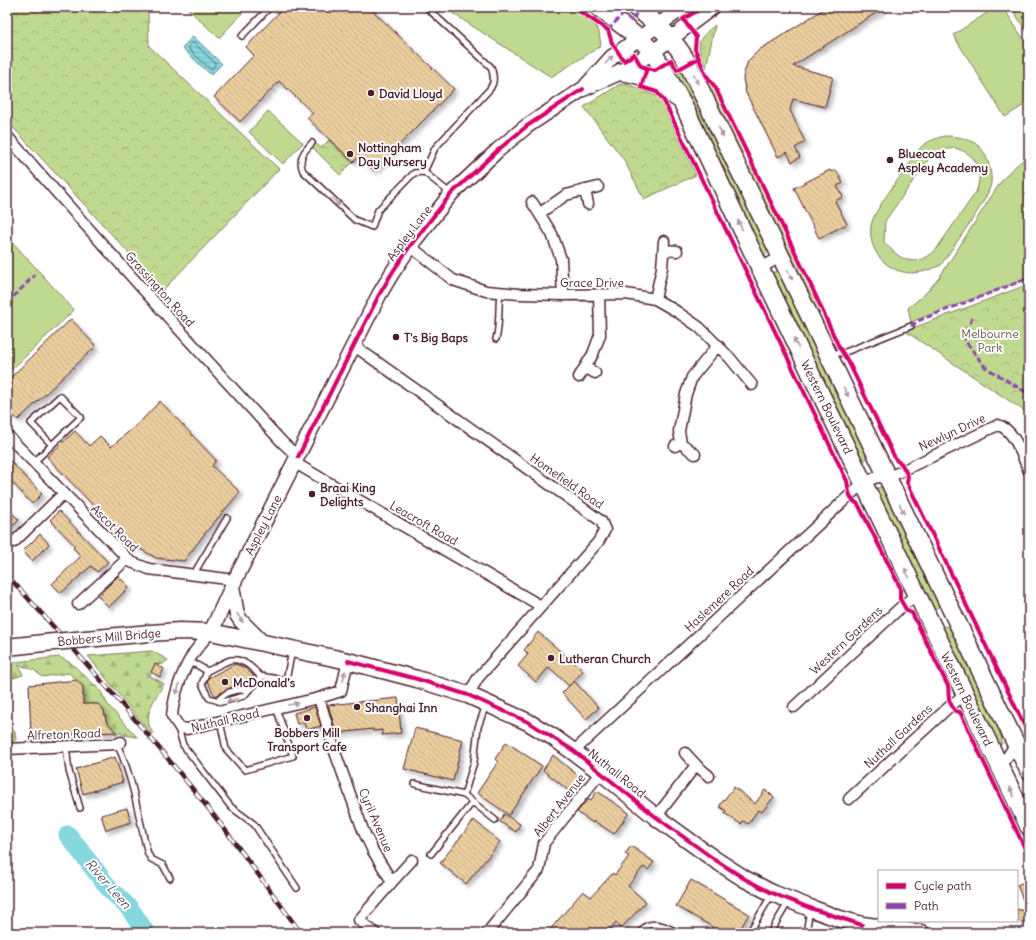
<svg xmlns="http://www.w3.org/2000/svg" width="1036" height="940" viewBox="0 0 1036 940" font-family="Delius,sans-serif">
	<defs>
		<pattern id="grass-tufts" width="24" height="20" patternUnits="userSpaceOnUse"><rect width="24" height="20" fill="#c0d990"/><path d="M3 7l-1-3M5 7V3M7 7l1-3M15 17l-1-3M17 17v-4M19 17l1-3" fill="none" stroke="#a6ba7c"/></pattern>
		<pattern id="forest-firs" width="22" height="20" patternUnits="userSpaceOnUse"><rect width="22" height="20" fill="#c0d990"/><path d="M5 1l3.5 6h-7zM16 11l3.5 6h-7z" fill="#a6ba7c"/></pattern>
		<pattern id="park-crowns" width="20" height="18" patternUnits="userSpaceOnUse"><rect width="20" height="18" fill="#c0d990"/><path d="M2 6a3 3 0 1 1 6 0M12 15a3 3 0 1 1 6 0" fill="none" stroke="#a6ba7c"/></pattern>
		<pattern id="water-rules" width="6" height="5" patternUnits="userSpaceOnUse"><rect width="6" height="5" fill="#86d7de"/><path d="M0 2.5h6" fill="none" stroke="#75b8bf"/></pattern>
		<pattern id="building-back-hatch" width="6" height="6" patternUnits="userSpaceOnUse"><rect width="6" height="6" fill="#eacd9e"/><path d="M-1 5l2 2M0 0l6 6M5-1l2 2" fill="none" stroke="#cab088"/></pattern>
		<filter id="shadow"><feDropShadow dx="3.5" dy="3.5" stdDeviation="2" flood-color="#0004"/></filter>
	</defs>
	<rect width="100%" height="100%" fill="#fff"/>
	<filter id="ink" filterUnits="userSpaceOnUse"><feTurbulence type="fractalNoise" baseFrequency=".025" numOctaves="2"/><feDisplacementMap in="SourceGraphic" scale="8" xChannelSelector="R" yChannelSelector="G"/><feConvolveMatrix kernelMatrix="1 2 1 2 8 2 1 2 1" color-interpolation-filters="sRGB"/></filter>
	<g filter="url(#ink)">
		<path fill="url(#grass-tufts)" stroke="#857c5e" d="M715 25 706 68C697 44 694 42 715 25Z
			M682 71 768 249 766 255H763L721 165 676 75Z
			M706 80 713 86 744 152 740 154 705 81Z
			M751 167 821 308 818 317 747 168Z
			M776 271 780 274 867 456 864 462 861 461 771 274Z
			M880 487 882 488 939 602V605L936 609 932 607 875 493 876 489Z
			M945 626 951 627 1001 733 1002 744 997 745 943 628Z"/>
		<path fill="url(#forest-firs)" stroke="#857c5e" d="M152 651 168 660 163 664 155 665 150 676 164 684C155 699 141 716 153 733L152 735 88 656Z
			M59 657 71 663 100 690 108 705 137 737 124 735 121 733 116 734 106 721 104 711 98 704H83V687L69 673 42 677 34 670 19 665 23 675 7 680V663Z
			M7 723 15 732 16 740 10 743 7 739Z"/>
		<path fill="url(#park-crowns)" stroke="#857c5e" d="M7 7H152L148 11 149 46 279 169 163 290 7 121Z
			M620 84 630 85 659 97 696 175 644 199 624 160 584 107Z
			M329 140 353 162 340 175 312 147 315 143 321 148Z
			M1029 284V414L905 331Z"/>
		<path fill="#c0d990" stroke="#857c5e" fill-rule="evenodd" d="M186 7H248L219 38Z
			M443 7H570L593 21 599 32 601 46 551 77Z
			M996 7H1003L1029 48V102L1005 117 953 35Z
			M1015 7H1029V35L1012 9Z
			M268 111 303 143 283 164 249 132Z
			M944 136C959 136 977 139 985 154 989 163 992 173 991 183 990 198 951 249 941 265 934 268 928 271 921 272 892 278 867 254 871 226 873 211 897 182 906 168 911 162 915 154 920 148 927 141 935 139 944 136ZM955 148C977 154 984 170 976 192L935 251C914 269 900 260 884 242L885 221 930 157 942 150Z
			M1029 155V278L911 322 908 308 924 295 939 278 1000 183 1011 170Z
			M7 236 74 310 7 374Z"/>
		<path fill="url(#water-rules)" stroke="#6e8d96" d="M193 36 222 64 211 75 182 48Z"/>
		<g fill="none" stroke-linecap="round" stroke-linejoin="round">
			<path stroke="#626973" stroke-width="1" d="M192 43H194L215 63V65L212 69H210L189 49V46Z"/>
			<path stroke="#86d7de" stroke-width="19" d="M68 835 108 887 130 909 146 933"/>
		</g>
		<path fill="url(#building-back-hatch)" stroke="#4a1f2b" filter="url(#shadow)" d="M284 7H369L454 89 374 171 359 157 353 162 307 118 313 113 279 81 240 122 214 97 254 55 246 47Z
			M827 7H885L793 66 833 77 825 107 793 99 790 110 805 142 795 148 800 157 792 162 787 152 778 157 746 93 743 79 744 73 748 61 759 50Z
			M830 170 831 172 836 170 843 183 837 186 843 197 835 201 847 224 819 238 794 188Z
			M71 319 96 346 18 420 7 409V381Z
			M160 401 216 460 212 466 240 492 206 532 184 561 156 558 128 542 47 457 75 431 89 446 100 436 111 447 142 420Z
			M7 458 42 494 32 504 7 477Z
			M7 508 19 520 7 531Z
			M59 511 108 562 97 572 91 566 61 593 52 584 81 556 73 548 75 546 50 520Z
			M40 534 49 544 32 561 23 551Z
			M118 576 129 587 109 607 98 596Z
			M538 632 568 658 569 657 583 671 569 686 549 667 536 682 518 666 528 654 524 650Z
			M155 664 164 669 160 677 151 672Z
			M235 664 245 668 254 676 215 696 207 681 208 678Z
			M77 680 83 687V704H98L104 711 106 721 116 732 31 736 29 685Z
			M574 681 599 708 586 719 562 693Z
			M398 698 401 733 382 735V730L373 731V729L337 733 336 728H335L328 705Z
			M315 707 321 726 306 730 304 722 297 724 294 713Z
			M415 728 463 740 453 781 404 769Z
			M506 742 542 766 509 815 477 793 498 762 495 759Z
			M553 755 583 780 574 791 572 790 570 792 543 770Z
			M115 757 123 782 83 794 76 769Z
			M734 787 755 804 765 790 774 797 762 812 758 810 748 824 743 821 741 824 724 813 726 811 720 807V805Z
			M597 791 629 813 614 834 594 821 593 823 577 812 588 799 590 801Z
			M127 808 131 822 106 830 101 815Z
			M504 814 520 824 516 832 500 822Z
			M474 820 500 842 466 884 440 863Z
			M631 846 654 862 648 870 643 867 628 886 646 902 621 928 616 922 606 933H547L583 891 591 897 613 873 615 875 629 856 625 854Z
			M691 880 749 914 738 933H723L676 906Z
			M1029 880V923L1017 921V909L1028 912 1017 885Z"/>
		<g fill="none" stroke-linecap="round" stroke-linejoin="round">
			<defs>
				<path id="service" d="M242 36 270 7
					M312 143C303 152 298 159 303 171L355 220 372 227 378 210 414 173 424 172 450 193
					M424 172 435 148 489 90C495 83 494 76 491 67L426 7
					M496 339C500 326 498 308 500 292
					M832 356 837 353H843L911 326
					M33 463 81 417 60 396 31 423 52 445
					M193 575 227 518
					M189 663 197 665 207 671
					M260 676 258 682 249 690 244 696 222 702 209 698 202 684 207 671C215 668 223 662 231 660 243 658 253 668 260 676L286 680 292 651
					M218 701C225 691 237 689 249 690
					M220 721 226 749 245 770 293 756 276 708
					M178 728 183 745 231 807 254 824 297 888
					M117 744C134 779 138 817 148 854L151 859 163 865 170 878
					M66 746 69 771 80 808
					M415 784 464 795 495 820
					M464 795 474 762 478 727 486 705
					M431 854 472 803
					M810 909 807 927 810 933
					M639 933C641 931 644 928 646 926 656 921 670 928 678 933
					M749 933 772 894
					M770 933 789 901"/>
				<path id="minor" d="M7 136C97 239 189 341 282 442L298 457
					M585 190 588 204
					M532 202 552 234 561 259 563 295
					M540 213 566 195 598 187
					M410 246 453 280 486 291 519 294 563 295 626 294 655 299 676 311 699 327 730 358 752 385
					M664 250 677 251
					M760 268 781 257
					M655 299 662 268 664 241
					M353 345 601 521 605 530 598 542 478 678 468 695
					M585 367 595 373
					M579 377 593 354 600 335 599 294
					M7 435 131 562 149 569 235 580
					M681 443 679 431 686 394 692 377 718 345
					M675 446 681 443 695 454
					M295 463 541 606
					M14 542 63 494
					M78 604 127 559
					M211 632C205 639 198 646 193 654 182 672 174 695 172 716L180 728 187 729 319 698 341 691 348 661
					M319 698 335 752 363 830 373 851 392 882 359 920 375 933
					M794 707 901 607 917 594
					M7 749 117 744 121 742
					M574 751 863 483 877 477 887 478 998 425C1015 430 1022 456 1029 471
					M685 753 696 765
					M999 765C1009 759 1007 753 1016 746
					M849 799 949 707 965 694
					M656 817 696 765 709 776
					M392 882 412 860
					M487 933 539 870 544 843 601 772"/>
				<path id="secondary" d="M586 86 612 57 684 7
					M232 586 237 615 241 621 263 643
					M211 632 235 580 379 295 392 273 410 246 451 194 498 150 527 126 583 89 621 72 653 52 713 7"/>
				<path id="primary" d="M86 639 150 633 180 631 211 632 348 661 417 679 468 695 528 722 553 737 601 772 656 817 714 859 745 879 772 893 810 908 840 919 862 925 921 933
					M7 647 44 643"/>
				<path id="trunk" d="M598 7 639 38 653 52 683 104 760 268 1029 827
					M635 7C656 22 676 41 688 64L1029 771
					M621 72C642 73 662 85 677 98"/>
			</defs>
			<use href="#service" stroke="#4a1f2b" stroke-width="8"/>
			<use href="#minor" stroke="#4a1f2b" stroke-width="13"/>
			<use href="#secondary" stroke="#4a1f2b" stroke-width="17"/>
			<use href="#primary" stroke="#4a1f2b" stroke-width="19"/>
			<use href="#trunk" stroke="#4a1f2b" stroke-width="20"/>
			<use href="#service" stroke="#fff" stroke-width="5"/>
			<use href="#minor" stroke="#fff" stroke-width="10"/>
			<use href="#secondary" stroke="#fff" stroke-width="14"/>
			<use href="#primary" stroke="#fff" stroke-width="16"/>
			<use href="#trunk" stroke="#fff" stroke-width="17"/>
			<defs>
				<path id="rail" d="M7 575C82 658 157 742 226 831 251 864 276 899 301 933"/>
			</defs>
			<use href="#rail" stroke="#4a1f2b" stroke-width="4.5"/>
			<use href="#rail" stroke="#fff" stroke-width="3" stroke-dasharray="9" stroke-linecap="butt"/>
			<defs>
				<path id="primary-bridge" d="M44 643 86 639"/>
			</defs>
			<use href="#primary-bridge" stroke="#4a1f2b" stroke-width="19" stroke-linecap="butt"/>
			<use href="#primary-bridge" stroke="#fff" stroke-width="16"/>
			<path stroke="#8e44ad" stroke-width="3" stroke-dasharray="6 3" stroke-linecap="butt" d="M608 30 623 14 632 21 640 7
				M1026 121 1029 120
				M7 303 35 275
				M972 318 964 339 985 367 1029 394
				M911 326 920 320 1029 278"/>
			<defs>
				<path id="cycleway" d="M573 7 608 30 612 43 624 61 634 54 641 66 647 68 641 87 657 92 664 101 847 481C849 490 848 499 858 504L900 587V599L907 611 912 613 948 686C949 691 948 694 949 698 949 702 953 708 955 711L960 712 1029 857
					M694 7 697 11 683 19 696 37 695 49 706 75 715 87 809 281 839 347 849 363 895 458 897 461 901 463 908 476 907 482 1029 735
					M647 68 655 70 671 60 677 70 699 58
					M298 457 379 295 392 273 410 246 451 194 498 150 527 126 583 89
					M348 661 417 679 468 695 528 722 574 751 656 817 714 859 745 879 772 893 810 908 862 925"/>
			</defs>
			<use href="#cycleway" stroke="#fff" stroke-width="6"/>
			<use href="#cycleway" stroke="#d6006c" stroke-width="4"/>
		</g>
		<defs><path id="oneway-solid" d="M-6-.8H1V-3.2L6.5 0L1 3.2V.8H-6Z"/></defs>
		<g fill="#ae9aa0">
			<use href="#oneway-solid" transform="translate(609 60) rotate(-46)"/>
			<use href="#oneway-solid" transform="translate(696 79) rotate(64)"/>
			<use href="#oneway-solid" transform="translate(721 132) rotate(64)"/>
			<use href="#oneway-solid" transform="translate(336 202) rotate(43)"/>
			<use href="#oneway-solid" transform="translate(740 225) rotate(-115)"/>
			<use href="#oneway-solid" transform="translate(790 275) rotate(64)"/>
			<use href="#oneway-solid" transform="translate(796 343) rotate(-116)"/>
			<use href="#oneway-solid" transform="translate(846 392) rotate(64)"/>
			<use href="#oneway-solid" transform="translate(902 509) rotate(64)"/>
			<use href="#oneway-solid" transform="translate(907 573) rotate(-116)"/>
			<use href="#oneway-solid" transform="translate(240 618) rotate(57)"/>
			<use href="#oneway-solid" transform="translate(344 676) rotate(-78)"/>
			<use href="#oneway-solid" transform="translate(178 689) rotate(108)"/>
			<use href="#oneway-solid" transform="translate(232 700) rotate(165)"/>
			<use href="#oneway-solid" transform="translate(293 704) rotate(-12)"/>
			<use href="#oneway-solid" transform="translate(1012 792) rotate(-116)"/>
		</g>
	</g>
	<g fill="#4a1f2b" stroke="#fff" stroke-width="1.5">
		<circle cx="371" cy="93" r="4"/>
		<circle cx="350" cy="154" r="4"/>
		<circle cx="890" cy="160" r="4"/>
		<circle cx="396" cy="337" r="4"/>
		<circle cx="312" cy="494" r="4"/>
		<circle cx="551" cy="658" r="4"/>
		<circle cx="225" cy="682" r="4"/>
		<circle cx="357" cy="707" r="4"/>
		<circle cx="307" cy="718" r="4"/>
	</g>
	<g text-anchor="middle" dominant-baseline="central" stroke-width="4" stroke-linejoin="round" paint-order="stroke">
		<g font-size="12" font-weight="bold" fill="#4a1f2b" stroke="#fff" text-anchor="start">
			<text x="379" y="93">David Lloyd</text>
			<text x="358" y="147">Nottingham<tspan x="358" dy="14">Day Nursery</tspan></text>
			<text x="898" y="153">Bluecoat<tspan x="898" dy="14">Aspley Academy</tspan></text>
			<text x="404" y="337">T's Big Baps</text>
			<text x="320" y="487">Braai King<tspan x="320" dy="14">Delights</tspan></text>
			<text x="559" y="658">Lutheran Church</text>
			<text x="233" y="682">McDonald's</text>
			<text x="365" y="707">Shanghai Inn</text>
			<text x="307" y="732" text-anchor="middle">Bobbers Mill<tspan x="307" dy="14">Transport Cafe</tspan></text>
		</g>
		<g font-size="12" fill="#4a1f2b" stroke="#fff">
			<text transform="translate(409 233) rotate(-53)">Aspley Lane</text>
			<text x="592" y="282">Grace Drive</text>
			<text transform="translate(160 289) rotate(48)">Grassington Road</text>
			<text transform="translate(827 407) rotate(64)">Western Boulevard</text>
			<text transform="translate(952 432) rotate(-25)">Newlyn Drive</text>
			<text transform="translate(567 481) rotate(35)">Homefield Road</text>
			<text transform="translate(424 523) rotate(30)">Leacroft Road</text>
			<text transform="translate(263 525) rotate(-63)">Aspley Lane</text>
			<text transform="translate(115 528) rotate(45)">Ascot Road</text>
			<text transform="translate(719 599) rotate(-43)">Haslemere Road</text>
			<text transform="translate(109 637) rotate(-5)">Bobbers Mill Bridge</text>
			<text transform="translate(846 640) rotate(-43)">Western Gardens</text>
			<text transform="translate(967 699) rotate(64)">Western Boulevard</text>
			<text transform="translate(225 720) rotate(-13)">Nuthall Road</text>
			<text transform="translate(64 734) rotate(-2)">Alfreton Road</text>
			<text transform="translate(898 736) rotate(-43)">Nuthall Gardens</text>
			<text transform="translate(617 773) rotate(39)">Nuthall Road</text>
			<text transform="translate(559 805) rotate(-52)">Albert Avenue</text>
			<text transform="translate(376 820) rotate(67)">Cyril Avenue</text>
		</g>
		<g font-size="12" fill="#6d5749" stroke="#fff">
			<text x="990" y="333">Melbourne<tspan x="990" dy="14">Park</tspan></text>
		</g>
		<g font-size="13" font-style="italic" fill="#5c5661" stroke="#fff">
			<text transform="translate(108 884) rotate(49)">River Leen</text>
		</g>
	</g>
	<rect width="1036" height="940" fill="none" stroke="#fff" stroke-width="24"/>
	<rect x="12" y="12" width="1012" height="916" fill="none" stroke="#4a1f2b" stroke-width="1.5" filter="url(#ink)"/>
	<rect x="878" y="870" width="140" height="52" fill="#ffffff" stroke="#b7a5aa"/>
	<rect x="886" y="883" width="20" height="6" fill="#d6006c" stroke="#b7a5aa"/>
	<text x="914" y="890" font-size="12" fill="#4a1f2b">Cycle path</text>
	<rect x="886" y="903" width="20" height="6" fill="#8e44ad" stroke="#b7a5aa"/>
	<text x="914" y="910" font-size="12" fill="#4a1f2b">Path</text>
</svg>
